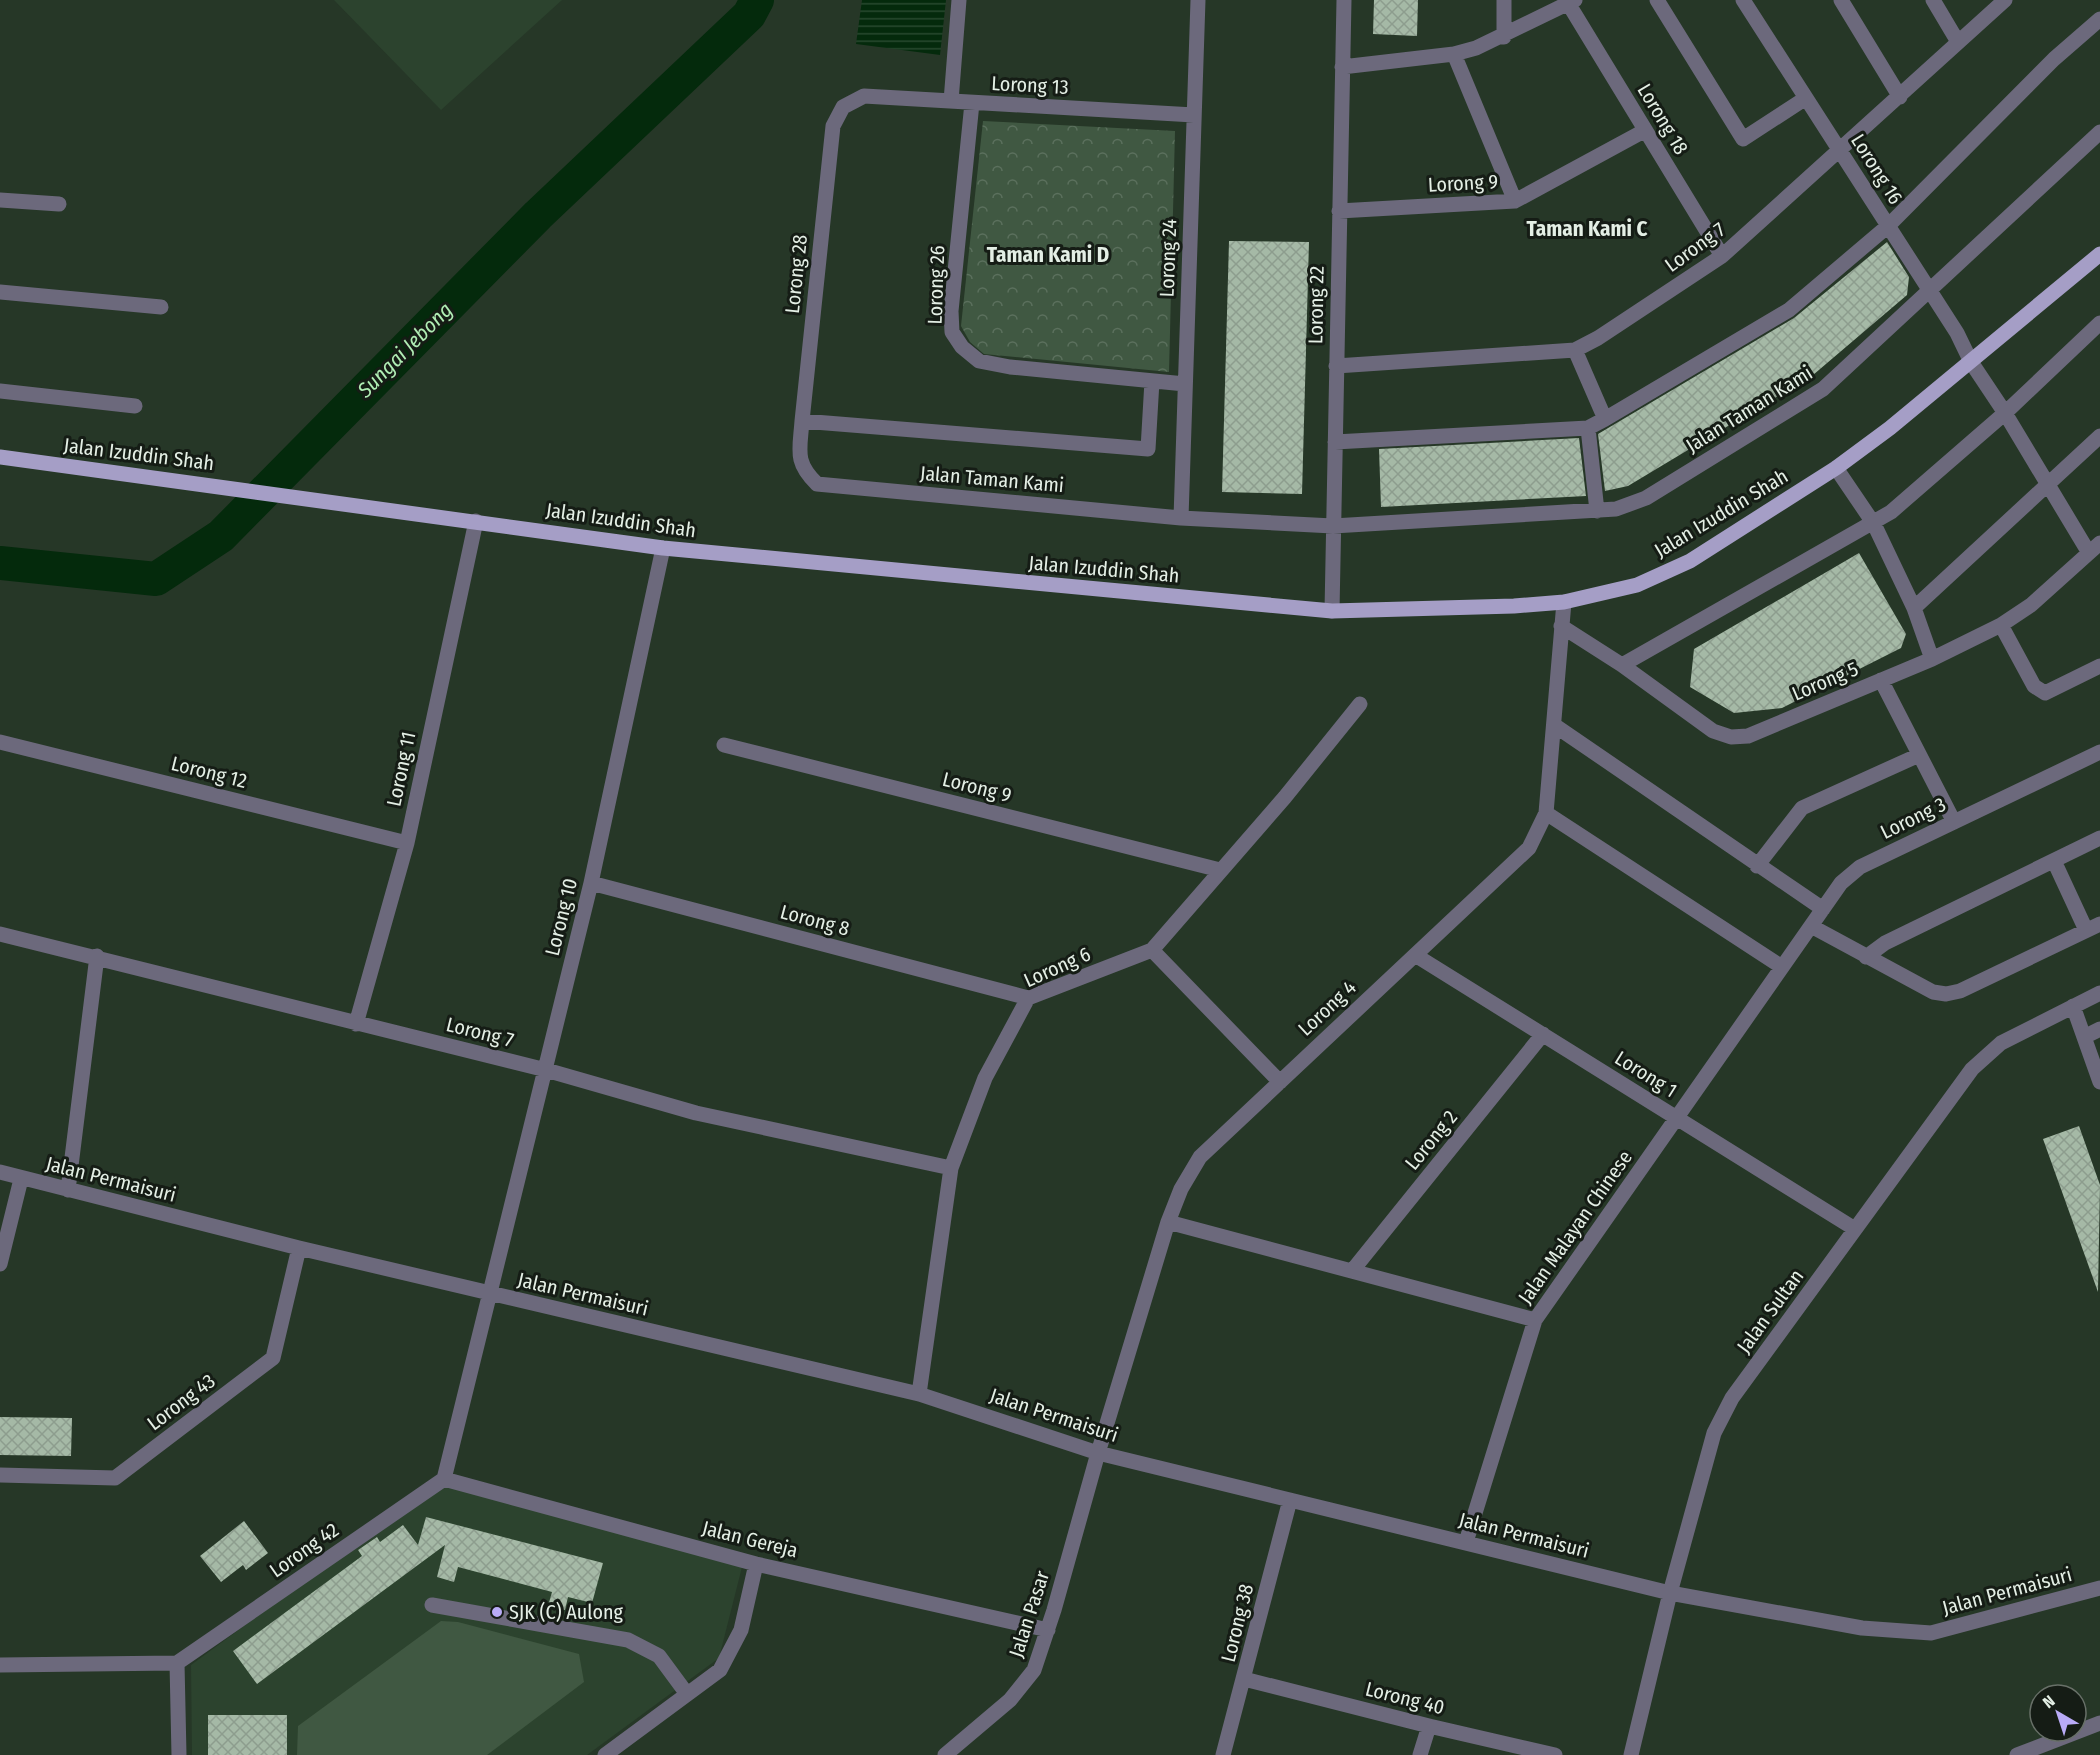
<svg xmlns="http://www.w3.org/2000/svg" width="2100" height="1755" viewBox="0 0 2100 1755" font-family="'Fira Sans Condensed',sans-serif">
	<defs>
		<pattern id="park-crowns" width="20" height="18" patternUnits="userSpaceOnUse" patternTransform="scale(1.5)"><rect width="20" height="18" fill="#405842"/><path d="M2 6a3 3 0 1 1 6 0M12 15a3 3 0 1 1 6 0" fill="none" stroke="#5b705d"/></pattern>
		<pattern id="water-rules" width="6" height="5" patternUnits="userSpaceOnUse" patternTransform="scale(1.5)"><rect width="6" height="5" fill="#042a0c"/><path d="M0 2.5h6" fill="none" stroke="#28492f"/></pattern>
		<pattern id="building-cross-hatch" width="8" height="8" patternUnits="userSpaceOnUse" patternTransform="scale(1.5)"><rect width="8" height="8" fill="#a5b9a6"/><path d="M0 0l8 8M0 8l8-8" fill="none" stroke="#8d9d8e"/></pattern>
	</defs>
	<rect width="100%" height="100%" fill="#263727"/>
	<path fill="#2c432e" d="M334 0H562L441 110Z
		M438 1484 742 1567 719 1658 587 1755H192L191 1665Z"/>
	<path fill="url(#park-crowns)" d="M983 121 1175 131 1169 372 984 354 970 342 961 326Z"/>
	<path fill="#405842" d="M441 1621 458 1622 579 1654 584 1682 487 1755H297L298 1726Z"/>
	<path fill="url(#water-rules)" d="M862 0H946L940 55 856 44Z"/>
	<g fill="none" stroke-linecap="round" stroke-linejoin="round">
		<path stroke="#042a0c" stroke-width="34" d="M0 563 156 579 221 536 538 215 749 15 757 0"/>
	</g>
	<path fill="url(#building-cross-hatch)" d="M1374 0H1418L1417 36 1373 34Z
		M1229 241 1309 242 1302 494 1222 492Z
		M1887 242 1909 277 1907 295 1813 375 1628 486 1605 491 1598 434 1794 318Z
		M1579 438 1586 496 1381 507 1379 449Z
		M1859 553 1906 634 1901 648 1782 708 1734 713 1690 687 1694 649Z
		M2079 1126 2100 1185 2098 1292 2043 1139Z
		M0 1417 72 1418 71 1456 0 1455Z
		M426 1517 603 1563 592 1603 568 1597 565 1610 548 1606 552 1592 458 1567 454 1582 437 1577 445 1545 257 1684 233 1651 362 1556 358 1550 377 1537 380 1542 403 1525 418 1545Z
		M244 1521 268 1553 246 1570 243 1565 221 1582 200 1556Z
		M208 1715H287V1755H208Z"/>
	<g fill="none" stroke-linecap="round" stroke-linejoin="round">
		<path stroke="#6c697c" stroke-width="15" d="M1657 0 1743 139 1806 98
			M1743 0 1957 333 1971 362 2005 413 2089 553
			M1841 0 1900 97
			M1933 0 1958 42
			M1568 3 1722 256
			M1504 37V0
			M1454 54 1515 201
			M1342 67 1454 54 1476 48 1575 0
			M951 101 959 0
			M972 103 951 311 952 332 962 347 979 361 1010 367 1185 384
			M1194 115 864 96 843 107 833 126 802 421C800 450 794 462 817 484L1181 518 1333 526 1616 509 1646 498 1823 389 2100 132
			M0 200 59 204
			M1339 211 1515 201 1644 131
			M0 292 161 307
			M1575 350 1605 419
			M1336 366 1575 350 1598 338 1722 256 2005 0
			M0 391 135 406
			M802 421 1148 449 1152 381
			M1588 428 1597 511
			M1335 442 1588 428 1605 419 1789 310 1888 226 2054 59 2100 19
			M1836 468 1874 524 1914 608 1932 659
			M1181 518 1198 0
			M1914 608 2100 436
			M1332 611 1344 0
			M2001 625 2034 686 2045 693 2100 666
			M1561 626 1622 665 1713 731 1731 737 1748 736 1932 659 2001 625 2031 605 2100 543
			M1622 665 1891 512 2005 413 2100 323
			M1881 680 1954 822
			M1554 725 1823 909
			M0 742 407 843
			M724 745 1220 870
			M1546 813 1782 967
			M2054 861 2086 930
			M1757 866 1802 808 1919 755
			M591 883 1028 998
			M1811 926 1933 992 1946 994 1960 991 2100 924
			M0 934 546 1070 696 1113 951 1168
			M1152 950 1280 1082
			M1415 955 1855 1229
			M1866 957 1885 943 2100 838
			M2073 1006 2100 1082
			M356 1024 407 843 476 521
			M2084 1037 2100 1029
			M0 1172 299 1248 919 1394 1098 1453 1670 1593 1862 1628 1931 1633 2100 1588
			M68 1190 97 956
			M1168 1222 1535 1320
			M0 1264 21 1179
			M1352 1271 1543 1034
			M919 1394 951 1168 985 1078 1028 998 1152 950 1285 797 1360 704
			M0 1475 115 1478 273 1358 299 1248
			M444 1479 756 1564 1048 1630
			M1466 1542 1535 1320 1841 883 1860 867 2100 752
			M432 1605 628 1640 659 1656 687 1694
			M177 1663 179 1755
			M0 1665 177 1663 444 1479 591 883 663 548
			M1244 1679 1429 1726 1555 1755
			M605 1755 720 1670 741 1630 756 1564
			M945 1755 1010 1700 1034 1670 1054 1610 1098 1453 1168 1222 1181 1189 1200 1157 1529 848 1546 813 1564 602
			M1223 1755 1290 1500
			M1420 1755 1429 1726
			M1631 1755 1670 1593 1714 1433 1732 1398 1972 1069 2001 1043 2100 993
			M2017 1755 2100 1723"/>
		<path stroke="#a59ec6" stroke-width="15" d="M0 457 663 548 1332 611 1514 606 1564 602 1637 585 1690 561 1836 468 1890 428 2100 254"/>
	</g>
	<circle fill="#b9abf7" stroke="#151c15" stroke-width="2" cx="497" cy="1612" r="6"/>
	<g text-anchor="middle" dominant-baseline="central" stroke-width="6" stroke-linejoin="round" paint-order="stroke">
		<g font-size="20" fill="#e4efe5" stroke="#151c15">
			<text transform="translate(1030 85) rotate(3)">Lorong 13</text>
			<text transform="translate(1663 119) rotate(59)">Lorong 18</text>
			<text transform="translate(1877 169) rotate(58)">Lorong 16</text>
			<text transform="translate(1463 183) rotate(-3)">Lorong 9</text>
			<text transform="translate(1695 247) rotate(-36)">Lorong 7</text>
			<text transform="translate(1168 258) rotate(-88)">Lorong 24</text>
			<text transform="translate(796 274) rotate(-84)">Lorong 28</text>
			<text transform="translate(936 285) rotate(-88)">Lorong 26</text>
			<text transform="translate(1316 305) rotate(-89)">Lorong 22</text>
			<text transform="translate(1749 409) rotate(-32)">Jalan Taman Kami</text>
			<text transform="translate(139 454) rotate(7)">Jalan Izuddin Shah</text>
			<text transform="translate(992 479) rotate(5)">Jalan Taman Kami</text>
			<text transform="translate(1721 513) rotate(-31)">Jalan Izuddin Shah</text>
			<text transform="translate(621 520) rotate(8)">Jalan Izuddin Shah</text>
			<text transform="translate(1104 569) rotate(5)">Jalan Izuddin Shah</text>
			<text transform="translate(1825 681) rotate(-23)">Lorong 5</text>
			<text transform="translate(401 769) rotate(-78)">Lorong 11</text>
			<text transform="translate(209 772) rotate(14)">Lorong 12</text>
			<text transform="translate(977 787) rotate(14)">Lorong 9</text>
			<text transform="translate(1913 818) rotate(-26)">Lorong 3</text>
			<text transform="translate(561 917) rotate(-76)">Lorong 10</text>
			<text transform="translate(815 920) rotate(15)">Lorong 8</text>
			<text transform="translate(1057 967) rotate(-24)">Lorong 6</text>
			<text transform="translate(1327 1008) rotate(-43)">Lorong 4</text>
			<text transform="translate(480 1032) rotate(14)">Lorong 7</text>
			<text transform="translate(1646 1074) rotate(32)">Lorong 1</text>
			<text transform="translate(1431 1140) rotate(-51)">Lorong 2</text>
			<text transform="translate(111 1179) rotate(14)">Jalan Permaisuri</text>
			<text transform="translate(1575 1227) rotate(-55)">Jalan Malayan Chinese</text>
			<text transform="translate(583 1294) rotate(13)">Jalan Permaisuri</text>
			<text transform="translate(1770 1311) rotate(-54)">Jalan Sultan</text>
			<text transform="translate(181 1402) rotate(-37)">Lorong 43</text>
			<text transform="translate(1054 1415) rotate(18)">Jalan Permaisuri</text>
			<text transform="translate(1524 1535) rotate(14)">Jalan Permaisuri</text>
			<text transform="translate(750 1539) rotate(14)">Jalan Gereja</text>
			<text transform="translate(304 1550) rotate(-35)">Lorong 42</text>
			<text transform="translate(2007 1591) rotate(-15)">Jalan Permaisuri</text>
			<text transform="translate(1029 1614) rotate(-72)">Jalan Pasar</text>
			<text transform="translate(1237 1623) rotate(-76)">Lorong 38</text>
			<text transform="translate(1405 1698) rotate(14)">Lorong 40</text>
		</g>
		<g font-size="20" fill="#e4efe5" stroke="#151c15" text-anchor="start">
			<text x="509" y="1612">SJK (C) Aulong</text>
		</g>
		<g font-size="21" font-weight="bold" fill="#e4efe5" stroke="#151c15">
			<text x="1587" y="229">Taman Kami C</text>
			<text x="1048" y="255">Taman Kami D</text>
		</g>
		<g font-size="21" font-style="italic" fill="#b0edb4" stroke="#151c15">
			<text transform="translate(405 350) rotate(-45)">Sungai Jebong</text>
		</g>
	</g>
	<g transform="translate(2058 1713) rotate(321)"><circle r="28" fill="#151c15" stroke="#687068" stroke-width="1.5"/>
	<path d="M0-4.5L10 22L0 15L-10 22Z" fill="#b9abf7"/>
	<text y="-9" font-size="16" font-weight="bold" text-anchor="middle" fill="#e4efe5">N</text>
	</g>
</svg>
